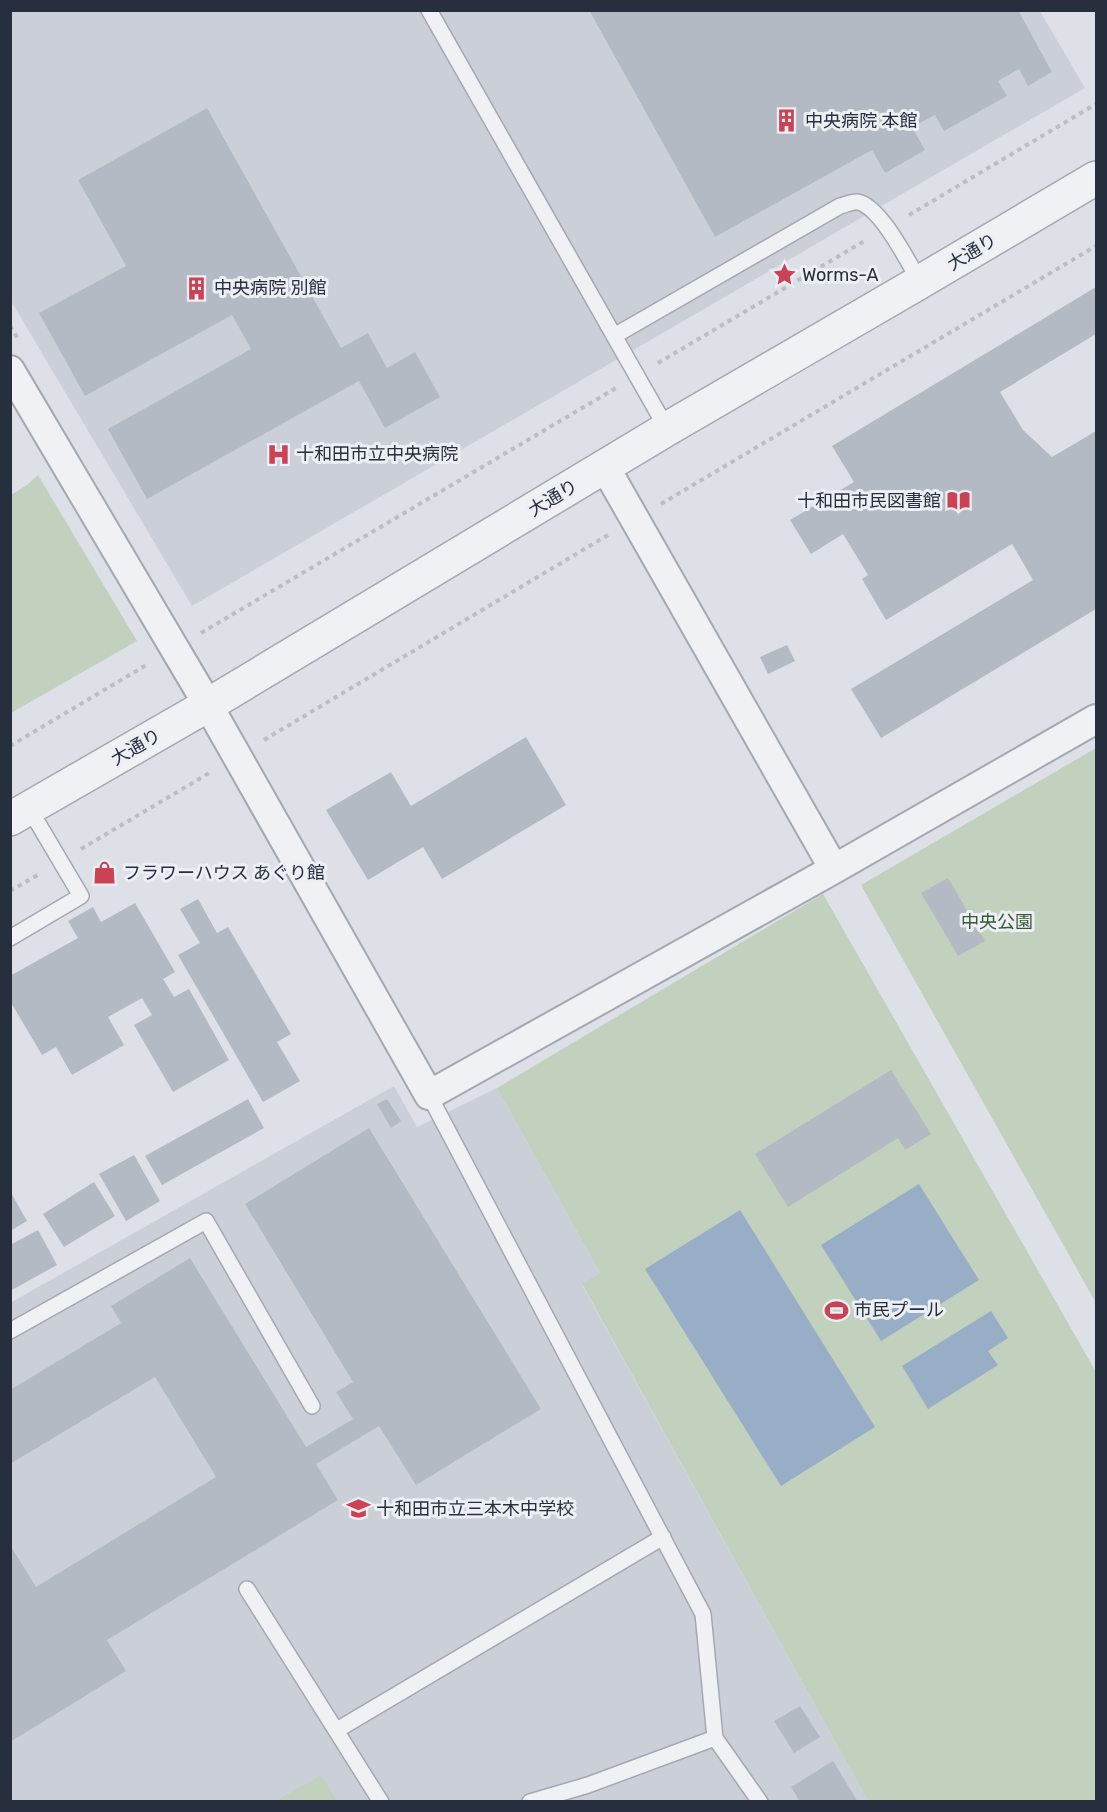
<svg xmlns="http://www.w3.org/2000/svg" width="1107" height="1812" viewBox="0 0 1107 1812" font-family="Rubik,'Noto Sans JP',sans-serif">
	<rect width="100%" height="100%" fill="#dde1e7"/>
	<path fill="#cbd0d8" d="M10 11H1040L1085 88 192 606 11 301Z
		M394 1086 417 1127 497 1088 600 1273 582 1285 868 1801H11L10 1303Z"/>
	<path fill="#c2d0be" d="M38 475 137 641 11 713V495L27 485Z
		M1096 748V1303L861 885Z
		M823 894 1096 1372V1801H868L582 1284 600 1273 497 1088Z
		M321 1775 337 1801H276Z"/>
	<path fill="#98aec7" d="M919 1184 979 1280 881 1341 821 1245Z
		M740 1210 875 1427 781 1486 645 1269Z
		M991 1311 1008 1338 988 1351 998 1365 928 1409 902 1366Z"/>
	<path fill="#b4bac3" d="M589 10H1018L1052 72 1028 86 1019 69 998 81 1007 96 944 131 935 115 912 127 925 150 885 173 872 150 715 237Z
		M207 108 341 348 368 333 387 368 415 352 440 397 385 428 359 381 147 499 108 429 251 349 232 315 85 396 39 313 126 266 78 180Z
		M1096 287V334L1000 392 1023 430 1052 457 1096 431V609L881 738 851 689 1033 580 1012 544 886 620 862 579 868 575 843 534 811 554 790 520 854 482 832 446Z
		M787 645 795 661 768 674 760 657Z
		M526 737 566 805 442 879 423 847 368 880 326 810 391 772 411 806Z
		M948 878 985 941 958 956 921 893Z
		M198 899 217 933 228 927 291 1034 277 1042 300 1081 263 1102 178 955 200 943 180 909Z
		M135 903 175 972 163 979 174 997 189 989 229 1060 173 1092 134 1025 152 1015 142 998 108 1017 124 1045 72 1075 56 1047 42 1055 10 1001V976L78 938 68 921 93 907 101 922Z
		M891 1070 931 1134 905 1150 898 1138 788 1207 755 1154Z
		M248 1099 264 1128 162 1185 145 1156Z
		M387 1099 401 1121 391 1128 377 1104Z
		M369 1128 541 1409 416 1485 379 1426 316 1464 338 1500 107 1640 126 1671 10 1742V1545L36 1587 216 1477 155 1377 10 1464V1390L121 1323 111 1306 190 1258 306 1447 353 1419 336 1392 353 1382 245 1204Z
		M134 1155 160 1201 126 1221 99 1174Z
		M94 1182 115 1216 64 1247 43 1214Z
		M10 1191 27 1221 10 1231Z
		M38 1230 57 1265 10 1291V1245Z
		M800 1706 820 1737 794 1753 774 1721Z
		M833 1761 858 1802H800L791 1787Z"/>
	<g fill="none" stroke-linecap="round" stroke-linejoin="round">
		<defs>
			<path id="service" d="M429 10 667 429
				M614 336 840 206C845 205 853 201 858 202 881 207 908 262 920 282
				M10 938 81 896 29 808
				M429 1095 703 1614 715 1738 760 1802
				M10 1331 206 1221 312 1406
				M247 1589 381 1802
				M337 1730 663 1537
				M530 1802 588 1785 715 1738"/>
			<path id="minor" d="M10 370 208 705 429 1095 834 869 1096 719
				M605 467 834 869"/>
			<path id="tertiary" d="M10 819 208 705 667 429 920 282 1096 178"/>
		</defs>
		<use href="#service" stroke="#a3a8b1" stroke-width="18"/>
		<use href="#minor" stroke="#a3a8b1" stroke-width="32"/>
		<use href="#tertiary" stroke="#a3a8b1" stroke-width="36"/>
		<path stroke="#bbbec5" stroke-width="4" stroke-dasharray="4.5 4.5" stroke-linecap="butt" d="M909 215 1096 104
			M10 326 18 339
			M658 363 866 240
			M661 504 1096 246
			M201 633 616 388
			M264 740 608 535
			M10 746 148 664
			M81 849 211 772
			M10 891 41 873"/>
		<use href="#service" stroke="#eff1f5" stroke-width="15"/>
		<use href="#minor" stroke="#eff1f5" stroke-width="28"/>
		<use href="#tertiary" stroke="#eff1f5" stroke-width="33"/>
	</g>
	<defs>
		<symbol id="building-bare" viewBox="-9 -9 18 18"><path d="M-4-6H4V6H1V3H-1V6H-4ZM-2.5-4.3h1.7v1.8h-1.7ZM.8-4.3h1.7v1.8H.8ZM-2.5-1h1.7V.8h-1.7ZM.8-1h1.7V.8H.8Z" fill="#cc4255" stroke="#eceff4" stroke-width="2.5" paint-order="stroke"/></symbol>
		<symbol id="sight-bare" viewBox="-9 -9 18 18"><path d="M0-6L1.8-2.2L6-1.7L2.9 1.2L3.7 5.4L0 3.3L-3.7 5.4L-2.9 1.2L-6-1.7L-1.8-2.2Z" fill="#cc4255" stroke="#eceff4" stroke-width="2.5" paint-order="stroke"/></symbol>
		<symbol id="hospital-bare" viewBox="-9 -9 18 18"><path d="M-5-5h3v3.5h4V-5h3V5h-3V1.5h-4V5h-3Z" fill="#cc4255" stroke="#eceff4" stroke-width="2.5" paint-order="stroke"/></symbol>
		<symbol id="library-bare" viewBox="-9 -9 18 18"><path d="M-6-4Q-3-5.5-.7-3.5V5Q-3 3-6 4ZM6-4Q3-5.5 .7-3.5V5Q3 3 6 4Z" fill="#cc4255" stroke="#eceff4" stroke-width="2.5" paint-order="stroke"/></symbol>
		<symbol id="shop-bare" viewBox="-9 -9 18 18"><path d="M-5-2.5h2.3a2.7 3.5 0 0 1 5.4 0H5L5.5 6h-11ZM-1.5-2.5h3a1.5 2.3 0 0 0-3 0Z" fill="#cc4255" stroke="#eceff4" stroke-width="2.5" paint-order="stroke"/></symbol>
		<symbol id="stadium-bare" viewBox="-9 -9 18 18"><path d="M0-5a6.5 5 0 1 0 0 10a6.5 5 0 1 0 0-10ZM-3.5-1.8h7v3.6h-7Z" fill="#cc4255" stroke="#eceff4" stroke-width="2.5" paint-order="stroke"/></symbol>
		<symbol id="school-bare" viewBox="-9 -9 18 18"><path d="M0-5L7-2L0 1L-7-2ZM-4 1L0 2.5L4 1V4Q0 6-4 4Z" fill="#cc4255" stroke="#eceff4" stroke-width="2.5" paint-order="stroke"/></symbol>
	</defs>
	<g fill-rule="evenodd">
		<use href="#building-bare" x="770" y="104" width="33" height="33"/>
		<use href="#sight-bare" x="768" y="258" width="33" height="33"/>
		<use href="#building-bare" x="180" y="272" width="33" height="33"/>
		<use href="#hospital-bare" x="262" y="438" width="33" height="33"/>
		<use href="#library-bare" x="942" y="484" width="33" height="33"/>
		<use href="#shop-bare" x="88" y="856" width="33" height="33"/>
		<use href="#stadium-bare" x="820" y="1294" width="33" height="33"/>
		<use href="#school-bare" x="342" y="1492" width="33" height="33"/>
	</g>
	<g text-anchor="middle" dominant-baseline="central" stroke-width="6" stroke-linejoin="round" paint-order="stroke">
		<g font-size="18" fill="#272e3d" stroke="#eceff4" text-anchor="start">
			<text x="805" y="121">中央病院 本館</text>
			<text x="802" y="275">Worms-A</text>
			<text x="214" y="288">中央病院 別館</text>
			<text x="296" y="454">十和田市立中央病院</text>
			<text x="941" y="501" text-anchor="end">十和田市民図書館</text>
			<text x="123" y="873">フラワーハウス あぐり館</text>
			<text x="854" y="1310">市民プール</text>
			<text x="376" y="1509">十和田市立三本木中学校</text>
		</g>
		<g font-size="18" fill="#272e3d" stroke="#eceff4">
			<text transform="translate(972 252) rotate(-31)">大通り</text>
			<text transform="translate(553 498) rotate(-31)">大通り</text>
			<text transform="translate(136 747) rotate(-30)">大通り</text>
		</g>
		<g font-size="18" fill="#3b5834" stroke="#eceff4">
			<text x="997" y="922">中央公園</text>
		</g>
	</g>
	<rect width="1107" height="1812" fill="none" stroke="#272e3d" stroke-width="24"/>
</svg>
